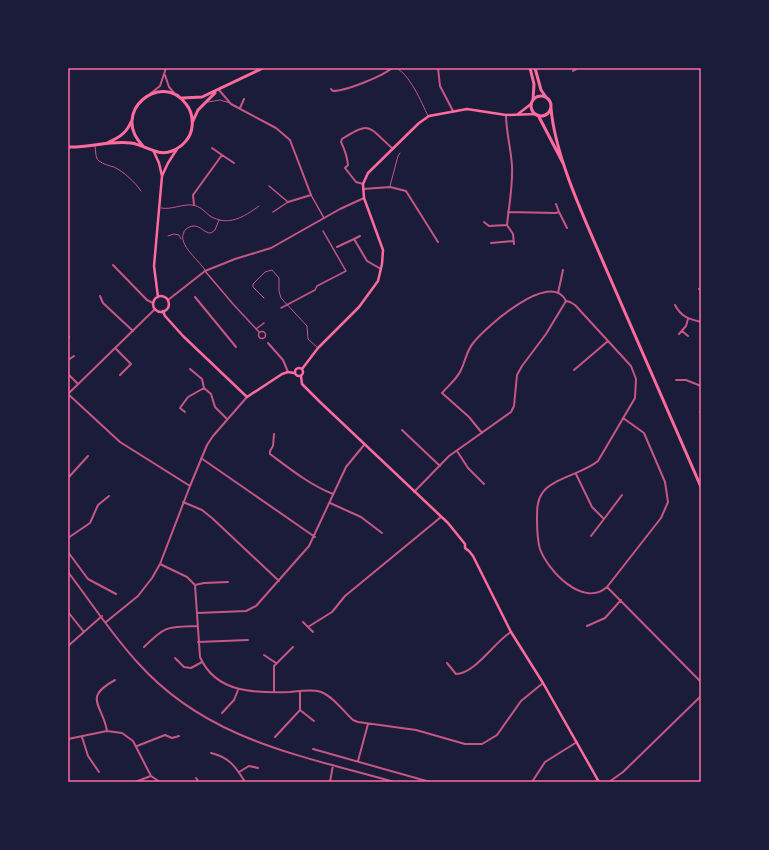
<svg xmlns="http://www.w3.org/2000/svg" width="769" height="850" viewBox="0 0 769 850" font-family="Bitter,serif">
	<rect width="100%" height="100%" fill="#1b1b3a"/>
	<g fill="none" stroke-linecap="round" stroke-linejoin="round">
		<path stroke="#c65784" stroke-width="1" d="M396 68C409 73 422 103 428 116
			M208 102 220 100 230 103
			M95 146C96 151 95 158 99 161 103 164 110 166 114 167 124 172 135 182 141 191
			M390 186 398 156 400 153
			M161 208C172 210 181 204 192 205 200 206 204 211 210 216 228 227 244 217 259 206
			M168 236 174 234 179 235 181 239
			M205 270C198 259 174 242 186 229 189 227 191 226 194 226 201 226 204 233 211 233L215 230 219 220
			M264 298 253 287V284L265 272 272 270 279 278V291L281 298 307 326 308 339 318 348"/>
		<path stroke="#c65784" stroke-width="1.5" d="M269 186 288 202 273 212
			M311 195 324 218
			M205 271 233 304 259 332
			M281 308 315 290 317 286 346 271 323 231
			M256 329 264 323
			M258.5 335a3.5 3.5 0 1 1 7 0a3.5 3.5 0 1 1-7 0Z"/>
		<path stroke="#c65784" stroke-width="2" d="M438 68 440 86 453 111
			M68 69 70 68
			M573 71 578 68
			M331 89 333 91C346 91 383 76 392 68
			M219 90 231 104 276 128 290 140 311 195 288 202
			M240 108 244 99
			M506 115C506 131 511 149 512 166 513 186 509 205 507 225
			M212 148 222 155
			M363 184 356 182 345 168 348 165C347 156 345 150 341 142L342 139C371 120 368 127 392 148
			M363 189 390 187 406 191 438 242
			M556 204 559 212
			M194 205 193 195 222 155 234 163
			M508 212 556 213 559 212 567 228
			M484 222 489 226 507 225
			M507 225 513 234 514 244
			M354 239 360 236
			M491 243 513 241
			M337 247 354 239 367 261 381 269
			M113 265 147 300 153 303
			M699 289 701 290
			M558 293 563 270
			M100 296 103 303 133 331
			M195 297 236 347
			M168 300 205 271 235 259 271 248 340 209 364 198
			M566 301 570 302 575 305 631 366 636 379 635 398 598 461C584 473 552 479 543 492 537 500 537 509 537 518 537 529 537 539 540 549 548 571 583 608 607 587L661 518 668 502 665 482 644 433 623 418
			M675 305C681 317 689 319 701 322
			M682 331 688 336
			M679 334 686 326 688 319
			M68 338 69 337
			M268 343 283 360 288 372
			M116 349 131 364 120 375
			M68 360 74 356
			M190 369 202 379 204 388
			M574 370 608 341
			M68 374 78 384
			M676 380H686L701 386
			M68 394 120 442 190 486
			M68 394 155 309
			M185 412 180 408 188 397 204 388 211 394 215 407 227 419
			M700 412 701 411
			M402 430 440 466
			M482 433 469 417 442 393C448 386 457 379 461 370 466 360 466 351 474 342 486 327 551 269 566 301
			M274 434 273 446 270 451V454C290 469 310 485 333 494
			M457 451 468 468 484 484
			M201 458 315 537
			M576 474 592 507 604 519 622 495
			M68 478 88 456
			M414 492 449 456 511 412 514 406 517 375 522 366 546 334 566 301
			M183 502 202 510 212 518 279 581
			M330 503 361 517 382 533
			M591 536 604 519
			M68 538 90 523 98 505 109 496
			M68 552 88 579 116 594
			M160 564 187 577 195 585 200 657C216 694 257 693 290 692 300 691 312 689 321 692 333 696 344 712 353 720L358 722 416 730 465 744H482L497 735 521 701 543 683
			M195 585 204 583 228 582
			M607 587 701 682
			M197 613 246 611 256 606 309 546 346 467 364 445
			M106 622 138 596 152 578 160 564 190 486 207 445 213 436 247 397
			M303 622 313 632
			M587 626 605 618 621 600
			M308 627 332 612 345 596 441 517
			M198 642 248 640
			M144 647C166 625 167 627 198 626
			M264 655 276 663
			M175 658 184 667 191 668 202 662
			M447 663 456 674C475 674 495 641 511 632
			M274 692V666L293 647
			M300 710 314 721
			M222 713 234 700 238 690
			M107 731C103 705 82 698 115 680
			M82 737 88 756 99 772
			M275 737 300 710V691
			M68 739 107 731 122 733 133 741 151 776 160 782
			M137 746 165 735 172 738 179 736
			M313 749 430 782
			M211 753C229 757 236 767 245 782
			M358 761 368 724
			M239 772 249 766 258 768
			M196 778 199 782
			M135 782 151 776
			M532 782 545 762 577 742
			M609 782 623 772 701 696"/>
		<path stroke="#c65784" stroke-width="2" d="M165 75 169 87 175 94
			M150 94 160 86 166 68
			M68 572C91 602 112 635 138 663 207 740 299 755 394 782
			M68 612 84 632
			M68 646 102 616
			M330 782 333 765"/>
		<path stroke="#ff6b9d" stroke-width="2.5" d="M518 114 531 104
			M154 152 159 163 162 176
			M153 304a8 8 0 1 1 16 0a8 8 0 1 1-16 0Z
			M158 297 154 266 162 176 168 163 177 149
			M163 311 165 316 183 336 247 397 282 374 288 372 294 373
			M295 372a4 4 0 1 1 8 0a4 4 0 1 1-8 0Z
			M302 369 318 348 359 307 378 281 382 264 383 250 364 198 363 184 368 173 419 123 429 116 467 109 506 115 536 114
			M301 376 302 384 320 402 448 523 465 544V548L469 551 473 556 511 632 543 683 599 782"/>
		<path stroke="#ff6b9d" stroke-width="3" d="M530 68 534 84 533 100
			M535 68 541 90 546 97
			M531 106a10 10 0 1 1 20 0a10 10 0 1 1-20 0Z
			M182 98 202 97 263 68
			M551 108C555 158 587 224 607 271 638 343 670 415 701 487
			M538 115 563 163
			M193 121 198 110 215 93
			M107 143C118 138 126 134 131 122
			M68 147C89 148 110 140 131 143 146 145 157 157 172 151 182 147 191 138 192 127 193 118 191 110 186 104 162 70 109 112 143 146"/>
	</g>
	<rect width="769" height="850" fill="none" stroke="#1b1b3a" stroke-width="138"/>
	<rect x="69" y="69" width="631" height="712" fill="none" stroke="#ff6b9d" stroke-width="1.5"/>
</svg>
